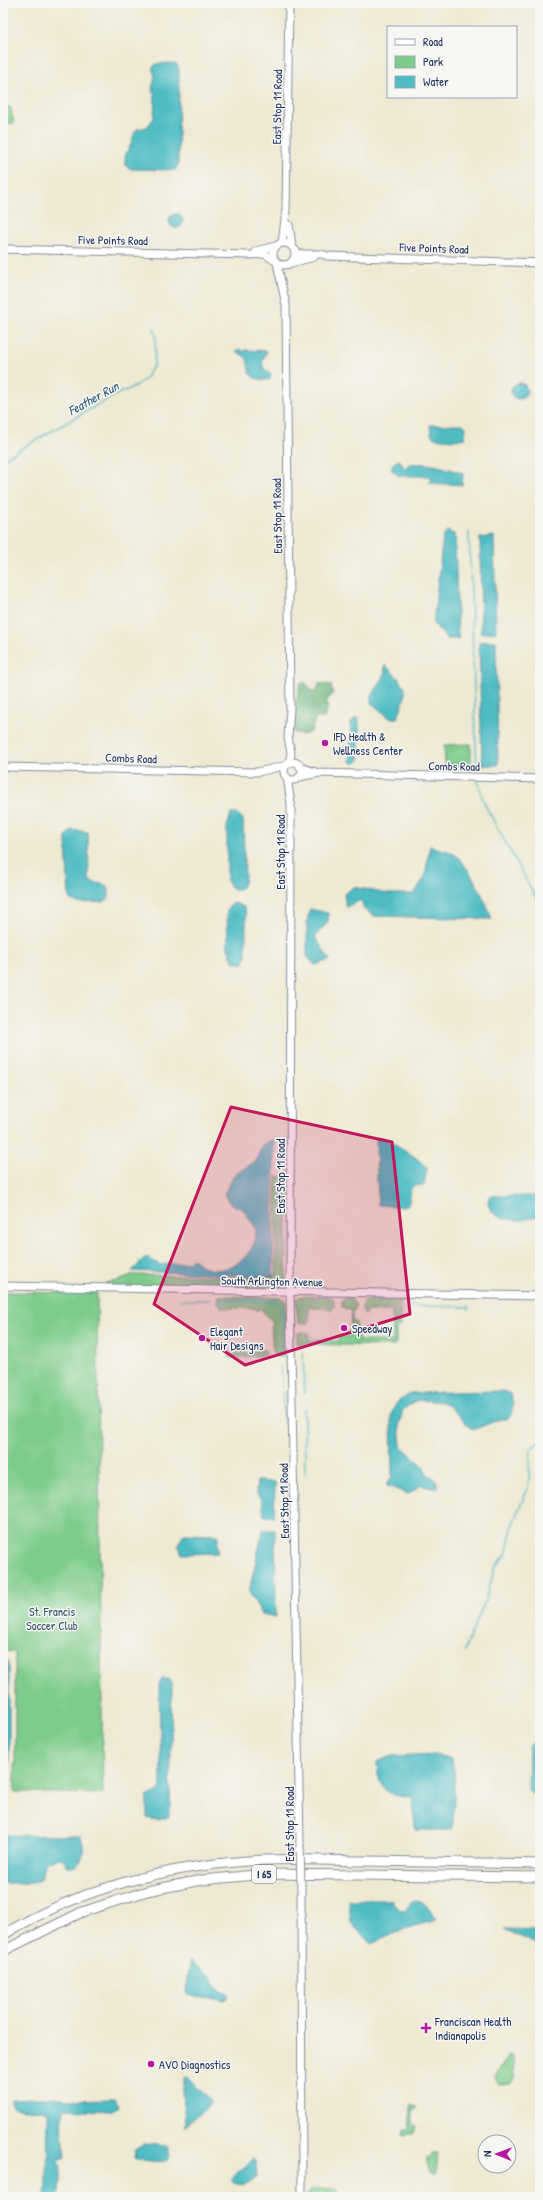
<svg xmlns="http://www.w3.org/2000/svg" width="543" height="2200" viewBox="0 0 543 2200" font-family="'Patrick Hand',sans-serif">
	<rect width="100%" height="100%" fill="#f6f6f2"/>
	<filter id="ink" filterUnits="userSpaceOnUse"><feTurbulence type="fractalNoise" baseFrequency=".025" numOctaves="2"/><feDisplacementMap in="SourceGraphic" scale="8" xChannelSelector="R" yChannelSelector="G"/><feConvolveMatrix kernelMatrix="1 2 1 2 8 2 1 2 1" color-interpolation-filters="sRGB"/></filter>
	<filter id="wash" filterUnits="userSpaceOnUse"><feTurbulence type="fractalNoise" baseFrequency=".012" numOctaves="4" result="noise"/><feDisplacementMap in="SourceGraphic" scale="16" xChannelSelector="R" yChannelSelector="G"/><feGaussianBlur stdDeviation="0.9" result="paint"/><feColorMatrix in="noise" values="0 0 0 0 0 0 0 0 0 0 0 0 0 0 0 0 0 1.4 0 .05"/><feComposite in="paint" operator="in"/></filter>
	<g filter="url(#wash)">
		<rect width="100%" height="100%" fill="#eee9d2"/>
		<path fill="#7ecc8b" stroke="#4c7e74" d="M7 106 11 108 14 123 4 124 3 107Z
			M471 744V766L445 765 444 745Z
			M276 1177H288L286 1279 282 1287 106 1286V1283L119 1281 131 1275 270 1277 276 1275Z
			M3 1292 97 1293 103 1794 15 1792V1652L3 1651Z
			M219 1296 281 1298 286 1301V1352L282 1357H276L273 1354 271 1324 273 1322 260 1308 257 1311 254 1308H222L217 1301Z
			M301 1296 332 1297 334 1300V1307L332 1309 309 1308V1323H298L296 1300Z
			M346 1297C353 1299 356 1303 355 1310L352 1311V1321L356 1322 359 1341H393L392 1311H367L365 1315 362 1309 364 1301C372 1296 391 1298 400 1302L401 1326H396V1343L394 1346 297 1344V1334L301 1332 309 1333V1340L339 1341V1337H350L351 1310 342 1307V1300Z
			M232 1340 239 1348 240 1344 251 1350H265L267 1355 230 1358 228 1356 233 1354Z
			M509 2055 513 2057 514 2079 510 2084 499 2085 495 2078C497 2069 505 2064 509 2055Z
			M411 2104 417 2108 413 2110V2125L417 2126 413 2134 403 2135 404 2129H410Z
			M432 2154H438L436 2173H429L427 2158H432Z
			M335 2189 338 2192V2197H306L311 2190Z"/>
		<path fill="#66b077" stroke="#40706a" d="M300 683H306L312 691H315L320 683 331 685 333 693 326 702 328 707 324 718H316L311 732 302 735 293 732 294 713Z"/>
		<path fill="#4dbcc3" stroke="#347690" d="M170 63 177 64 179 70 178 166 175 170 131 169 126 166C123 151 128 153 132 141 134 136 133 134 137 129L147 127 154 118 155 95 152 90 155 76 152 68 156 64Z
			M169 221a7 7 0 1 1 14 0a7 7 0 1 1-14 0Z
			M240 349 244 352 245 350 267 351 262 362 264 369 271 374 270 380C249 379 250 377 247 358L236 351Z
			M511 391a8 8 0 1 1 16 0a8 8 0 1 1-16 0Z
			M463 424 466 427 465 438 454 440 434 438 431 434 430 425Z
			M398 460 400 461 404 468C406 468 407 466 409 465 418 460 454 469 463 474L462 485 430 483V476H399L391 469 392 465Z
			M447 531 455 535 458 639H447L433 623 443 537Z
			M494 536 496 632 481 633 480 538Z
			M496 641 498 765H482L479 642Z
			M385 665C408 687 410 688 397 718H390L371 703C370 690 386 684 385 665Z
			M357 717 359 722V760L357 763H353L350 761 351 722Z
			M231 814H238L243 819 245 879 243 886 238 890 230 887 227 880V827Z
			M72 830 88 832 89 879 91 882C98 884 110 882 109 893 109 897 108 899 105 902L78 903 69 899 66 844V836Z
			M430 846C438 849 448 850 454 854 467 862 488 905 492 919L374 916 364 909 361 900 346 907 344 894 354 887 388 894H414L425 877Z
			M234 903 244 907 246 913V958L243 964 233 961 228 948 227 911 229 907Z
			M310 909 328 913V922L315 937 330 960 315 965 307 957V921Z
			M379 1137C388 1138 424 1161 427 1169L424 1185 413 1186 411 1188 409 1202 406 1207 378 1205 376 1140Z
			M274 1139 273 1276 132 1271 146 1257 160 1265 188 1262 193 1259C197 1262 201 1266 206 1268 230 1276 258 1254 256 1229 255 1225 251 1222 249 1218 244 1209 241 1207 231 1205L224 1194 234 1175 256 1161 262 1145Z
			M494 1196H538L540 1198 539 1214C527 1225 482 1222 489 1197Z
			M503 1391 509 1393C515 1401 514 1412 508 1419H501L475 1429 470 1428 449 1406 442 1402 419 1400 411 1403 403 1410 399 1425 401 1446 421 1464 428 1475 435 1479 438 1486 436 1489 421 1485 409 1494 387 1486V1482L392 1477 391 1415 397 1402 410 1393Z
			M257 1481 275 1482 274 1516H264L262 1501 256 1492Z
			M263 1530H275L276 1617 262 1614 249 1592Z
			M184 1534 218 1535V1553L182 1554 178 1544Z
			M9 1661V1783H3V1662Z
			M162 1679H169L172 1683 170 1813 168 1817 157 1820 147 1818V1797L159 1791 161 1786 159 1685Z
			M537 1740 540 1741V1794H531L528 1789 529 1750 530 1745Z
			M433 1754 452 1759 455 1779 453 1824 451 1829 447 1830H415L413 1800 411 1797C385 1796 378 1789 377 1762L393 1756Z
			M3 1835 80 1836C87 1849 84 1869 66 1866L65 1861 60 1858 44 1863 41 1879 33 1883H3Z
			M349 1900H391L400 1910H405L413 1901C425 1901 432 1909 436 1920L405 1929 371 1944 351 1923Z
			M504 1929 540 1930V1946Z
			M190 1961 211 1978 222 1992 228 1994V1998L223 2000C211 1995 196 2001 186 1993Z
			M188 2076 211 2102 185 2127 183 2088 185 2077Z
			M61 2097 65 2100 114 2099 118 2106 113 2111 63 2109 62 2119 65 2157 59 2160V2164L61 2166 59 2194 56 2197H43L47 2186 48 2111C37 2106 21 2115 12 2105V2099Z
			M143 2144 169 2146V2160L166 2162 138 2160 135 2158 136 2148Z
			M253 2159 256 2163 257 2177C251 2184 241 2187 232 2182L234 2176Z"/>
		<g fill="none" stroke-linecap="round" stroke-linejoin="round">
			<path stroke="#4dbcc3" stroke-width="1.5" d="M3 459 113 396 134 387 145 379 154 365 156 335 154 328
				M469 533 477 775
				M478 780 482 797 486 807 540 905
				M180 1300H210
				M217 1300 276 1301C286 1309 282 1342 280 1354
				M410 1306 468 1307 469 1309
				M303 1351 304 1393
				M281 1367 284 1421 289 1444
				M304 1409 305 1473
				M464 1651 485 1601 495 1567 506 1555 513 1523 528 1488 531 1449 540 1441"/>
		</g>
	</g>
	<g filter="url(#ink)">
		<g fill="none" stroke-linecap="round" stroke-linejoin="round">
			<defs>
				<path id="secondary" d="M289 225 292 246
					M273 254a11 11 0 1 1 22 0a11 11 0 1 1-22 0Z
					M282 243 286 212 289 3
					M3 249 249 255 265 254 274 260
					M294 249 299 254H322L327 256 540 263
					M256 251 276 246
					M277 263 286 305 290 709 288 737 291 753 289 764
					M291 263 314 257
					M284 771a9 9 0 1 1 18 0a9 9 0 1 1-18 0Z
					M3 767 258 772 287 765
					M300 767 319 773 540 779
					M287 777 291 804 290 1292 300 1844
					M299 777 319 773
					M3 1286 540 1296
					M301 1886 302 2197"/>
				<path id="highway" d="M3 1935C81 1887 174 1864 265 1860 299 1858 334 1861 368 1861 425 1862 483 1863 540 1864
					M3 1951 82 1912 147 1891 202 1880 266 1874 540 1877"/>
			</defs>
			<use href="#secondary" stroke="#848c98" stroke-width="9"/>
			<use href="#highway" stroke="#848c98" stroke-width="11"/>
			<use href="#secondary" stroke="#fff" stroke-width="7"/>
			<use href="#highway" stroke="#fff" stroke-width="9"/>
			<defs>
				<path id="secondary-bridge" d="M300 1844 301 1886"/>
			</defs>
			<use href="#secondary-bridge" stroke="#848c98" stroke-width="9" stroke-linecap="butt"/>
			<use href="#secondary-bridge" stroke="#fff" stroke-width="7"/>
		</g>
	</g>
	<path fill="#c2185b" fill-opacity="0.2" stroke="#c2185b" stroke-width="3" stroke-linejoin="round" d="M231 1107 392 1142 410 1314 245 1365 154 1304Z"/>
	<g fill="#b5179e" stroke="#f6f6f2" stroke-width="1.5">
		<circle cx="325" cy="743" r="4"/>
		<circle cx="344" cy="1328" r="4"/>
		<circle cx="202" cy="1338" r="4"/>
		<path d="M424 2022h4v4h4v4h-4v4h-4v-4h-4v-4h4z"/>
		<circle cx="151" cy="2064" r="4"/>
	</g>
	<g text-anchor="middle" dominant-baseline="central" stroke-width="3" stroke-linejoin="round" paint-order="stroke">
		<rect fill="#f6f6f2" stroke="#5d6b8a" stroke-width="1" x="252" y="1865" width="24" height="18" rx="3"/>
		<g font-size="11" font-weight="bold" fill="#1b2f5e">
			<text x="264" y="1874">I 65</text>
		</g>
		<g font-size="12" fill="#1b2f5e" stroke="#f6f6f2">
			<text transform="translate(277 107) rotate(-89)">East Stop 11 Road</text>
			<text transform="translate(113 240) rotate(1)">Five Points Road</text>
			<text transform="translate(434 248) rotate(2)">Five Points Road</text>
			<text transform="translate(277 516) rotate(-91)">East Stop 11 Road</text>
			<text transform="translate(131 758) rotate(2)">Combs Road</text>
			<text transform="translate(454 766) rotate(1)">Combs Road</text>
			<text transform="translate(280 852) rotate(-90)">East Stop 11 Road</text>
			<text transform="translate(280 1176) rotate(-90)">East Stop 11 Road</text>
			<text transform="translate(272 1281) rotate(1)">South Arlington Avenue</text>
			<text transform="translate(284 1501) rotate(-91)">East Stop 11 Road</text>
			<text transform="translate(289 1824) rotate(-90)">East Stop 11 Road</text>
		</g>
		<g font-size="12" fill="#1b2f5e" stroke="#f6f6f2" text-anchor="start">
			<text x="333" y="736">IFD Health &amp;<tspan x="333" dy="14">Wellness Center</tspan></text>
			<text x="352" y="1328">Speedway</text>
			<text x="210" y="1331">Elegant<tspan x="210" dy="14">Hair Designs</tspan></text>
			<text x="435" y="2021">Franciscan Health<tspan x="435" dy="14">Indianapolis</tspan></text>
			<text x="159" y="2064">AVO Diagnostics</text>
		</g>
		<g font-size="12" fill="#345669" stroke="#f6f6f2">
			<text x="52" y="1611">St. Francis<tspan x="52" dy="14">Soccer Club</tspan></text>
		</g>
		<g font-size="13" font-style="italic" fill="#2a597c" stroke="#f6f6f2">
			<text transform="translate(93 398) rotate(-29)">Feather Run</text>
		</g>
	</g>
	<rect width="543" height="2200" fill="none" stroke="#f6f6f2" stroke-width="16"/>
	<rect x="387" y="26" width="130" height="72" fill="#f6f6f2" stroke="#9ea6b7"/>
	<rect x="395" y="39" width="20" height="6" fill="#ffffff" stroke="#9ea6b7"/>
	<text x="423" y="46" font-size="12" fill="#1b2f5e">Road</text>
	<rect x="395" y="56" width="20" height="12" fill="#7ecc8b" stroke="#9ea6b7"/>
	<text x="423" y="66" font-size="12" fill="#1b2f5e">Park</text>
	<rect x="395" y="76" width="20" height="12" fill="#4dbcc3" stroke="#9ea6b7"/>
	<text x="423" y="86" font-size="12" fill="#1b2f5e">Water</text>
	<g transform="translate(497 2154) rotate(271)"><circle r="19" fill="#f6f6f2" stroke="#9ea6b7"/>
	<path d="M0-3L7 15L0 10L-7 15Z" fill="#b5179e"/>
	<text y="-6" font-size="11" font-weight="bold" text-anchor="middle" fill="#1b2f5e">N</text>
	</g>
</svg>
